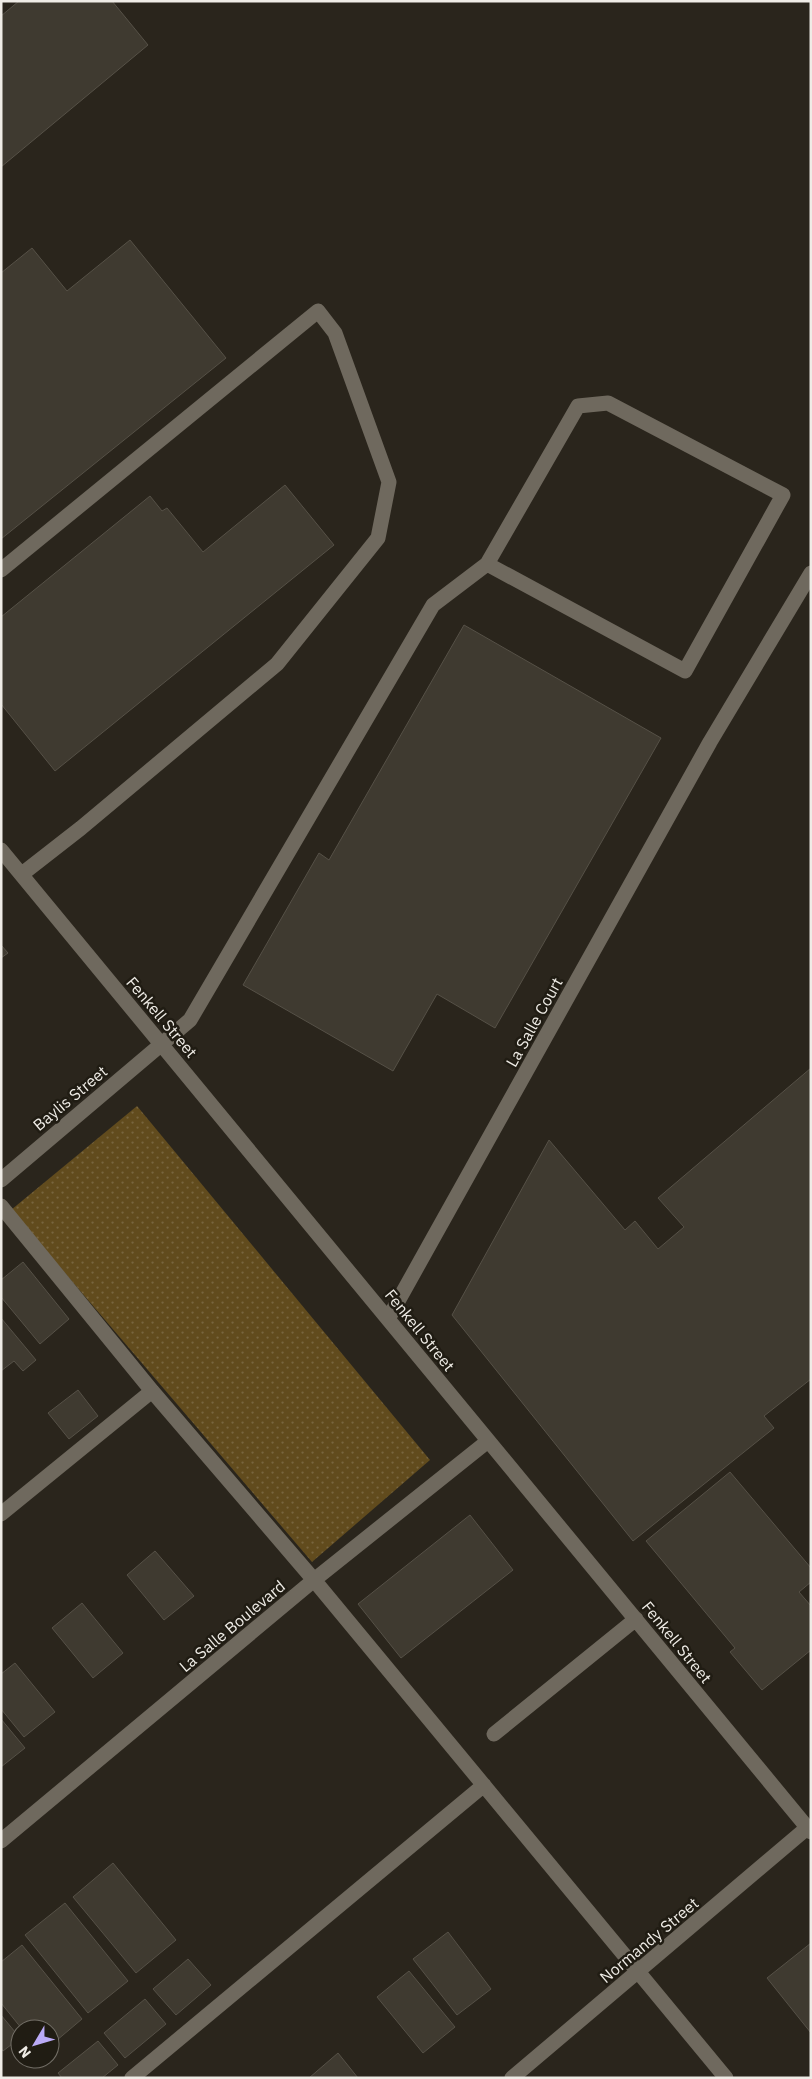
<svg xmlns="http://www.w3.org/2000/svg" width="812" height="2079" viewBox="0 0 812 2079" font-family="'IBM Plex Sans',sans-serif">
	<defs>
		<pattern id="grass-dots" width="8" height="8" patternUnits="userSpaceOnUse" patternTransform="scale(1.25)"><rect width="8" height="8" fill="#614b1d"/><path d="M2 2h.1M6 6h.1" fill="none" stroke="#78653e" stroke-width="1.8" stroke-linecap="round"/></pattern>
	</defs>
	<rect width="100%" height="100%" fill="#2a251c"/>
	<path fill="url(#grass-dots)" d="M137 1106 430 1460 312 1562 11 1210Z"/>
	<path fill="#3f3a30" stroke="#565147" d="M19 1H112L148 45 1 167V16Z
		M130 240 226 358 1 539V273L32 248 67 291Z
		M285 485 334 545 55 771 1 704V617L150 496 162 511 167 508 203 552Z
		M464 625 661 738 495 1028 437 994 393 1071 243 985 319 853 329 860Z
		M1 945 8 953 1 958Z
		M811 1068V1379L764 1416 774 1428 633 1541 452 1315 549 1140 625 1230 635 1221 658 1249 684 1227 658 1198Z
		M23 1262 69 1319 40 1344 1 1297V1280Z
		M1 1318 36 1360 23 1371 14 1361 1 1371Z
		M78 1390 98 1416 69 1439 48 1413Z
		M730 1472 811 1568V1582L799 1592 811 1606V1650L762 1690 730 1652 735 1648 646 1541Z
		M470 1515 513 1570 401 1658 358 1604Z
		M155 1551 194 1596 164 1620 127 1575Z
		M82 1603 123 1653 93 1678 52 1628Z
		M15 1663 55 1712 24 1737 1 1709V1674Z
		M1 1719 25 1748 1 1767Z
		M113 1863 176 1940 136 1973 73 1897Z
		M65 1903 128 1981 88 2013 25 1935Z
		M448 1932 491 1989 457 2015 413 1959Z
		M811 1943V2033L767 1978Z
		M22 1945 82 2019 50 2046V2029H22L1 2003V1962Z
		M188 1959 211 1985 176 2015 153 1989Z
		M409 1971 455 2027 423 2053 377 1997Z
		M145 1999 166 2024 125 2058 104 2033Z
		M1 2015 20 2038 3 2051 1 2048Z
		M98 2041 118 2065 102 2078H62L58 2073Z
		M338 2053 358 2078H309Z"/>
	<g fill="none" stroke-linecap="round" stroke-linejoin="round">
		<path stroke="#6f695e" stroke-width="15" d="M1 570 318 311 335 333 389 482 378 538 277 664 81 828 22 874
			M1 850 811 1832
			M1 1180 190 1020 433 605 487 564 578 406 608 403 783 495 685 671 487 564
			M1 1206 152 1391 314 1580 726 2078
			M388 1319 710 742 811 573
			M1 1514 152 1391
			M494 1734 636 1619
			M1 1841 314 1580 488 1441
			M132 2078 484 1785
			M512 2078 807 1828"/>
	</g>
	<g text-anchor="middle" dominant-baseline="central" stroke-width="5" stroke-linejoin="round" paint-order="stroke">
		<g font-size="16" fill="#efece6" stroke="#201c13">
			<text transform="translate(162 1017) rotate(50)">Fenkell Street</text>
			<text transform="translate(534 1022) rotate(-61)">La Salle Court</text>
			<text transform="translate(70 1098) rotate(-40)">Baylis Street</text>
			<text transform="translate(420 1330) rotate(51)">Fenkell Street</text>
			<text transform="translate(232 1626) rotate(-40)">La Salle Boulevard</text>
			<text transform="translate(677 1642) rotate(51)">Fenkell Street</text>
			<text transform="translate(649 1940) rotate(-40)">Normandy Street</text>
		</g>
	</g>
	<rect width="812" height="2079" fill="none" stroke="#efece6" stroke-width="5"/>
	<g transform="translate(35 2044) rotate(232)"><circle r="24" fill="#201c13" stroke="#736f67"/>
	<path d="M0-4L9 19L0 12L-9 19Z" fill="#baaaf6"/>
	<text y="-8" font-size="14" font-weight="bold" text-anchor="middle" fill="#efece6">N</text>
	</g>
</svg>
